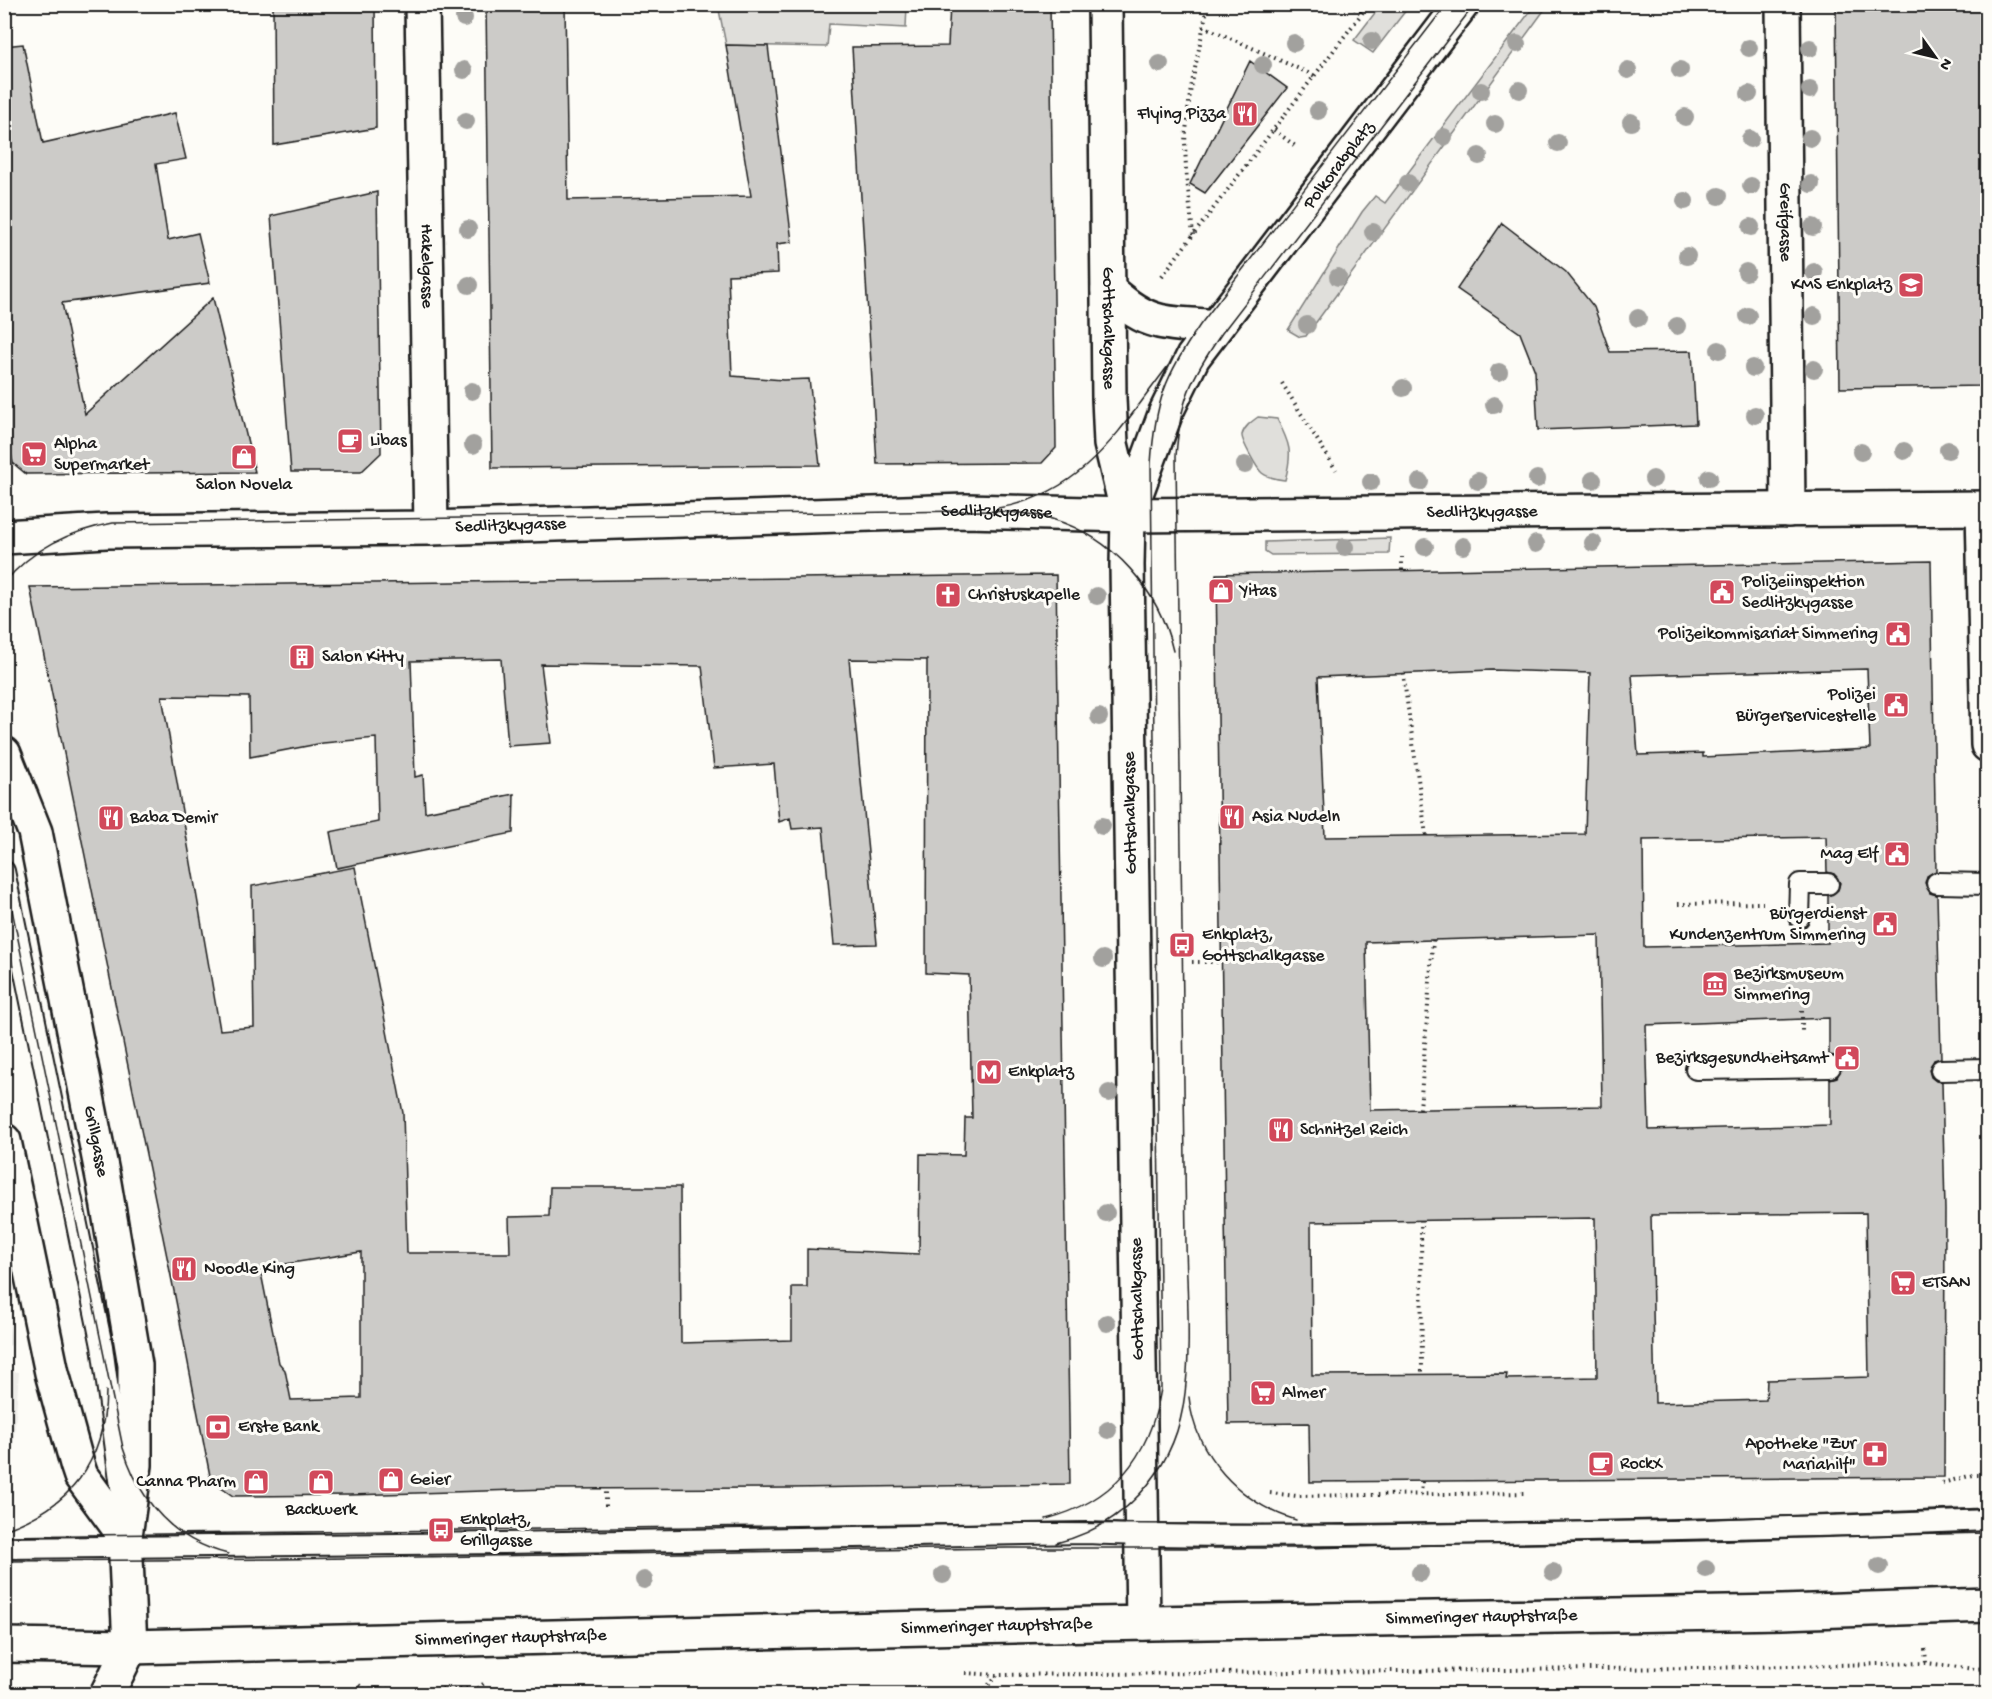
<svg xmlns="http://www.w3.org/2000/svg" width="1992" height="1699" viewBox="0 0 1992 1699" font-family="'Gochi Hand',sans-serif">
	<rect width="100%" height="100%" fill="#fdfcf7"/>
	<filter id="ink" filterUnits="userSpaceOnUse"><feTurbulence type="fractalNoise" baseFrequency=".0167" numOctaves="2"/><feDisplacementMap in="SourceGraphic" scale="12" xChannelSelector="R" yChannelSelector="G"/><feConvolveMatrix kernelMatrix="1 2 1 2 8 2 1 2 1" color-interpolation-filters="sRGB"/></filter>
	<g filter="url(#ink)">
		<path fill="#eeede9" d="M5 1303 13 1345 5 1346Z
			M5 1372H19L10 1494H5Z"/>
		<path fill="#e0dfdb" stroke="#7e7e7c" stroke-width="1.5" d="M718 5H907L906 28 829 24 827 47 726 45Z
			M1381 5H1410L1373 53 1354 40Z
			M1535 5H1548L1306 336 1300 337 1288 330 1362 212 1375 196 1385 203Z
			M1258 417 1277 419C1290 444 1293 452 1285 480 1277 479 1268 478 1262 473 1257 469 1241 440 1242 435 1244 427 1251 422 1258 417Z
			M1390 538 1389 554 1271 555 1265 551V542Z"/>
		<path fill="#cccbc8" stroke="#1c1c1c" stroke-width="1.5" fill-rule="evenodd" d="M273 4H375L376 128 274 145Z
			M486 4H565L568 200 751 196 726 45 768 46 792 242 777 244 778 273 728 275 732 376 783 380 809 379 820 465 492 468Z
			M950 4H1050L1056 448 1042 463 877 464 852 47 948 46Z
			M1836 4H1980L1984 110H1988V183H1982L1984 386 1840 388Z
			M23 44 43 143 175 113 186 159 156 164 168 240 198 233 210 283 62 303 85 414 213 298 255 472 26 474 13 463 4 421V46Z
			M1250 61 1287 88 1205 193 1190 184Z
			M377 192 381 453 361 472H291L271 216Z
			M1502 223 1566 272 1594 307 1610 352 1692 351 1696 424 1538 430 1535 371 1520 333 1457 289Z
			M1931 561 1936 871 1927 876 1925 883 1930 893 1937 895 1941 1058 1934 1060 1929 1070 1931 1077 1936 1081 1942 1082 1945 1210 1944 1477 1310 1482 1309 1423 1228 1424 1216 574ZM1867 669 1870 749 1703 757V753L1638 755 1632 675ZM1492 670 1590 673 1585 834 1325 837 1318 677ZM1826 837 1827 872 1834 874 1840 883 1838 890 1828 896V943L1644 947 1643 840ZM1599 935 1602 1106 1370 1110 1366 942ZM1829 1018V1055L1835 1056 1840 1060 1842 1067 1837 1077 1830 1079V1125L1649 1130 1646 1025ZM1866 1213 1869 1377 1767 1380 1766 1400 1655 1403 1651 1215ZM1595 1218 1597 1377 1506 1379 1507 1374 1312 1375 1311 1222Z
			M1056 575 1070 1484 792 1488 549 1489 350 1495 233 1496 211 1481 174 1291 30 587ZM501 659 508 746 551 743 541 664 702 666 714 768 774 764 779 822 790 818 792 829 823 827 834 945 877 944 849 659 927 660 926 973 969 975 972 1118H965L964 1155 920 1154 919 1254 807 1249V1287H792V1340L681 1343 680 1187H550L549 1216 509 1217 510 1253H407L403 1113 355 867 252 886 254 1027 220 1030 162 696 249 697 250 757 323 743 376 738 378 822 330 832 337 868 513 833 514 794 425 812 423 775 415 777 411 661ZM361 1252V1398L291 1400 285 1370 279 1363 260 1268Z"/>
		<g fill="none" stroke-linecap="round" stroke-linejoin="round">
			<defs>
				<path id="lane" d="M4 871 102 1346 121 1487
					M1937 883 1988 884
					M1799 917 1800 884H1828
					M1696 1069 1830 1067
					M1941 1070 1988 1069
					M4 1548 503 1543 1087 1533C1202 1538 1316 1535 1431 1534 1616 1532 1802 1528 1988 1520"/>
				<g id="street">
					<path id="s1" d="M422 4 431 528"/>
					<path id="s2" d="M1105 4 1109 398 1111 444 1128 515 1988 508"/>
					<path id="s3" d="M1783 4 1788 510"/>
					<path d="M1108 290C1121 301 1135 313 1152 319 1172 326 1194 324 1214 327"/>
					<path d="M1983 508 1988 745"/>
					<path d="M107 1694 130 1647"/>
				</g>
				<g id="secondary">
					<path id="s4" d="M4 537 106 531 431 528 966 511 1128 515"/>
					<path id="s5" d="M4 754 35 832 104 1183 135 1365V1465L125 1536 130 1647"/>
					<path d="M4 1141 52 1373 77 1464 81 1476 125 1536"/>
					<path id="s6" d="M1143 1623 1127 565 1128 515 1166 412 1193 357 1462 4"/>
				</g>
				<g id="primary">
					<path id="s7" d="M4 1645 130 1647 1095 1624 1782 1612 1988 1605"/>
				</g>
			</defs>
			<use href="#lane" stroke="#1c1c1c" stroke-width="24"/>
			<use href="#street" stroke="#1c1c1c" stroke-width="38"/>
			<use href="#secondary" stroke="#1c1c1c" stroke-width="38"/>
			<use href="#primary" stroke="#1c1c1c" stroke-width="38"/>
			<path stroke="#1c1c1c" stroke-width="4" stroke-dasharray="1.5 4.5" stroke-linecap="butt" d="M1350 4 1362 14
				M1203 26 1315 76
				M1274 130 1298 148
				M1193 235 1186 170 1185 141 1190 93 1208 4
				M1162 276 1369 4
				M1282 383 1336 470
				M1402 570V557
				M1403 673 1426 835
				M1678 904 1763 903
				M1192 962H1222
				M1802 1011V1031
				M1420 1109 1433 940
				M1421 1220 1422 1375
				M1942 1483 1973 1475H1988
				M1270 1493 1297 1496 1527 1493
				M1421 1495 1422 1481
				M606 1506V1489
				M1925 1649 1926 1663
				M965 1673 997 1675 1701 1668 1926 1663 1975 1669 1988 1668
				M359 1685 364 1689H476L486 1682
				M981 1694 997 1675"/>
			<use href="#lane" stroke="#fdfcf7" stroke-width="20"/>
			<use href="#street" stroke="#fdfcf7" stroke-width="33"/>
			<use href="#secondary" stroke="#fdfcf7" stroke-width="33"/>
			<use href="#primary" stroke="#fdfcf7" stroke-width="33"/>
			<path stroke="#1c1c1c" stroke-width="1.5" d="M998 508C1084 494 1119 430 1168 366
				M4 583C33 548 70 531 113 523L966 511C994 511 1024 511 1052 519 1113 537 1159 590 1173 651
				M4 871 123 1448C140 1502 172 1540 228 1554
				M1189 1397C1195 1456 1240 1503 1296 1520
				M1046 1519C1113 1502 1150 1456 1161 1389L1151 464C1155 402 1165 376 1200 325L1447 4
				M4 1530C71 1507 105 1462 106 1391
				M4 1536 1007 1523 1347 1525 1686 1520 1988 1508
				M1056 1543C1122 1527 1171 1474 1183 1407 1192 1354 1187 1297 1186 1243L1176 456C1180 400 1191 378 1222 333L1475 4
				M4 1561 282 1559 1008 1548H1304L1988 1533"/>
		</g>
		<g fill="#a2a19e">
			<circle cx="464" cy="18" r="9"/>
			<circle cx="1372" cy="41" r="9"/>
			<circle cx="1294" cy="43" r="9"/>
			<circle cx="1517" cy="44" r="9"/>
			<circle cx="1749" cy="48" r="9"/>
			<circle cx="1810" cy="48" r="9"/>
			<circle cx="1160" cy="64" r="9"/>
			<circle cx="1263" cy="65" r="9"/>
			<circle cx="464" cy="70" r="9"/>
			<circle cx="1628" cy="70" r="9"/>
			<circle cx="1680" cy="70" r="9"/>
			<circle cx="1519" cy="90" r="9"/>
			<circle cx="1810" cy="90" r="9"/>
			<circle cx="1481" cy="91" r="9"/>
			<circle cx="1749" cy="94" r="9"/>
			<circle cx="1318" cy="111" r="9"/>
			<circle cx="1685" cy="117" r="9"/>
			<circle cx="466" cy="121" r="9"/>
			<circle cx="1631" cy="122" r="9"/>
			<circle cx="1495" cy="124" r="9"/>
			<circle cx="1444" cy="137" r="9"/>
			<circle cx="1810" cy="138" r="9"/>
			<circle cx="1750" cy="139" r="9"/>
			<circle cx="1558" cy="143" r="9"/>
			<circle cx="1479" cy="156" r="9"/>
			<circle cx="1408" cy="183" r="9"/>
			<circle cx="1811" cy="184" r="9"/>
			<circle cx="1751" cy="186" r="9"/>
			<circle cx="1719" cy="196" r="9"/>
			<circle cx="1685" cy="201" r="9"/>
			<circle cx="1751" cy="227" r="9"/>
			<circle cx="1813" cy="227" r="9"/>
			<circle cx="468" cy="229" r="9"/>
			<circle cx="1373" cy="232" r="9"/>
			<circle cx="1687" cy="256" r="9"/>
			<circle cx="1746" cy="272" r="9"/>
			<circle cx="1814" cy="272" r="9"/>
			<circle cx="1338" cy="277" r="9"/>
			<circle cx="469" cy="285" r="9"/>
			<circle cx="1748" cy="316" r="9"/>
			<circle cx="1814" cy="316" r="9"/>
			<circle cx="1638" cy="318" r="9"/>
			<circle cx="1307" cy="325" r="9"/>
			<circle cx="1677" cy="326" r="9"/>
			<circle cx="1719" cy="350" r="9"/>
			<circle cx="1753" cy="368" r="9"/>
			<circle cx="1814" cy="369" r="9"/>
			<circle cx="1499" cy="372" r="9"/>
			<circle cx="1403" cy="388" r="9"/>
			<circle cx="472" cy="391" r="9"/>
			<circle cx="1494" cy="405" r="9"/>
			<circle cx="1755" cy="415" r="9"/>
			<circle cx="473" cy="445" r="9"/>
			<circle cx="1948" cy="450" r="9"/>
			<circle cx="1904" cy="451" r="9"/>
			<circle cx="1861" cy="452" r="9"/>
			<circle cx="1245" cy="465" r="9"/>
			<circle cx="1709" cy="478" r="9"/>
			<circle cx="1537" cy="479" r="9"/>
			<circle cx="1653" cy="479" r="9"/>
			<circle cx="1593" cy="480" r="9"/>
			<circle cx="1478" cy="481" r="9"/>
			<circle cx="1371" cy="482" r="9"/>
			<circle cx="1420" cy="482" r="9"/>
			<circle cx="1593" cy="543" r="9"/>
			<circle cx="1536" cy="544" r="9"/>
			<circle cx="1463" cy="546" r="9"/>
			<circle cx="1345" cy="547" r="9"/>
			<circle cx="1425" cy="547" r="9"/>
			<circle cx="1097" cy="596" r="9"/>
			<circle cx="1099" cy="717" r="9"/>
			<circle cx="1102" cy="826" r="9"/>
			<circle cx="1103" cy="959" r="9"/>
			<circle cx="1109" cy="1093" r="9"/>
			<circle cx="1106" cy="1213" r="9"/>
			<circle cx="1107" cy="1323" r="9"/>
			<circle cx="1108" cy="1430" r="9"/>
			<circle cx="1879" cy="1566" r="9"/>
			<circle cx="1706" cy="1569" r="9"/>
			<circle cx="1553" cy="1572" r="9"/>
			<circle cx="1420" cy="1573" r="9"/>
			<circle cx="943" cy="1575" r="9"/>
			<circle cx="644" cy="1580" r="9"/>
		</g>
	</g>
	<defs>
		<symbol id="restaurant-square" viewBox="-11 -11 22 22"><rect x="-9" y="-9" width="18" height="18" rx="4" fill="#d1495b" stroke="#fdfcf7"/><path d="M-5-6h1v4h1v-4h1v4h1v-4h1v5L-1.5 .5V6h-2V.5L-5-1ZM5-6V6H3V1.5H1.5Q1.5-4 5-6Z" fill="#fff"/></symbol>
		<symbol id="school-square" viewBox="-11 -11 22 22"><rect x="-9" y="-9" width="18" height="18" rx="4" fill="#d1495b" stroke="#fdfcf7"/><path d="M0-5L7-2L0 1L-7-2ZM-4 1L0 2.5L4 1V4Q0 6-4 4Z" fill="#fff"/></symbol>
		<symbol id="cafe-square" viewBox="-11 -11 22 22"><rect x="-9" y="-9" width="18" height="18" rx="4" fill="#d1495b" stroke="#fdfcf7"/><path d="M-5.5-4.5H6V0H3Q3 3.5 0 3.5H-2.5Q-5.5 3.5-5.5 0ZM3-3.2v2h1.7v-2ZM-6 4.5H4V6H-6Z" fill="#fff"/></symbol>
		<symbol id="supermarket-square" viewBox="-11 -11 22 22"><rect x="-9" y="-9" width="18" height="18" rx="4" fill="#d1495b" stroke="#fdfcf7"/><path d="M-6-5.5h2.5l.6 2H6L4.5 2H-2.5L-4.4-4H-6ZM-1.5 3.2a1.3 1.3 0 1 0 .1 0ZM3 3.2a1.3 1.3 0 1 0 .1 0Z" fill="#fff"/></symbol>
		<symbol id="shop-square" viewBox="-11 -11 22 22"><rect x="-9" y="-9" width="18" height="18" rx="4" fill="#d1495b" stroke="#fdfcf7"/><path d="M-5-2.5h2.3a2.7 3.5 0 0 1 5.4 0H5L5.5 6h-11ZM-1.5-2.5h3a1.5 2.3 0 0 0-3 0Z" fill="#fff"/></symbol>
		<symbol id="civic-square" viewBox="-11 -11 22 22"><rect x="-9" y="-9" width="18" height="18" rx="4" fill="#d1495b" stroke="#fdfcf7"/><path d="M-.6-6.5H3V-4.5H.6V-3L4-1V1h2V6H-6V1h2V-1L-.6-3ZM-1.2 2.5V6h2.4V2.5Z" fill="#fff"/></symbol>
		<symbol id="church-square" viewBox="-11 -11 22 22"><rect x="-9" y="-9" width="18" height="18" rx="4" fill="#d1495b" stroke="#fdfcf7"/><path d="M-1.2-6h2.4v3.5h3.3v2.4h-3.3V6h-2.4V-.1h-3.3v-2.4h3.3Z" fill="#fff"/></symbol>
		<symbol id="building-square" viewBox="-11 -11 22 22"><rect x="-9" y="-9" width="18" height="18" rx="4" fill="#d1495b" stroke="#fdfcf7"/><path d="M-4-6H4V6H1V3H-1V6H-4ZM-2.5-4.3h1.7v1.8h-1.7ZM.8-4.3h1.7v1.8H.8ZM-2.5-1h1.7V.8h-1.7ZM.8-1h1.7V.8H.8Z" fill="#fff"/></symbol>
		<symbol id="bus-square" viewBox="-11 -11 22 22"><rect x="-9" y="-9" width="18" height="18" rx="4" fill="#d1495b" stroke="#fdfcf7"/><path d="M-5-6H5V4H4V6H2V4H-2V6H-4V4H-5ZM-3.5-4V0h7V-4ZM-3.5 1.2v1.5H-2V1.2ZM2 1.2v1.5H3.5V1.2Z" fill="#fff"/></symbol>
		<symbol id="museum-square" viewBox="-11 -11 22 22"><rect x="-9" y="-9" width="18" height="18" rx="4" fill="#d1495b" stroke="#fdfcf7"/><path d="M0-6L6-3V-2H-6V-3ZM-5-1h2V3h-2ZM-1-1h2V3h-2ZM3-1h2V3H3ZM-6 4H6V6H-6Z" fill="#fff"/></symbol>
		<symbol id="metro-square" viewBox="-11 -11 22 22"><rect x="-9" y="-9" width="18" height="18" rx="4" fill="#d1495b" stroke="#fdfcf7"/><path d="M-5.5 5V-5H-3L0 0L3-5H5.5V5H3V-.5L0 4L-3-.5V5Z" fill="#fff"/></symbol>
		<symbol id="bank-square" viewBox="-11 -11 22 22"><rect x="-9" y="-9" width="18" height="18" rx="4" fill="#d1495b" stroke="#fdfcf7"/><path d="M-6-4H6V4H-6ZM0-2.3a2.3 2.3 0 1 0 0 4.6a2.3 2.3 0 1 0 0-4.6Z" fill="#fff"/></symbol>
		<symbol id="pharmacy-square" viewBox="-11 -11 22 22"><rect x="-9" y="-9" width="18" height="18" rx="4" fill="#d1495b" stroke="#fdfcf7"/><path d="M-2-6h4v4h4v4h-4v4h-4v-4h-4v-4h4Z" fill="#fff"/></symbol>
	</defs>
	<g fill-rule="evenodd">
		<use href="#restaurant-square" x="1230" y="99" width="30" height="30"/>
		<use href="#school-square" x="1896" y="270" width="30" height="30"/>
		<use href="#cafe-square" x="335" y="426" width="30" height="30"/>
		<use href="#supermarket-square" x="19" y="439" width="30" height="30"/>
		<use href="#shop-square" x="229" y="442" width="30" height="30"/>
		<use href="#shop-square" x="1206" y="576" width="30" height="30"/>
		<use href="#civic-square" x="1707" y="577" width="30" height="30"/>
		<use href="#church-square" x="933" y="580" width="30" height="30"/>
		<use href="#civic-square" x="1883" y="619" width="30" height="30"/>
		<use href="#building-square" x="287" y="642" width="30" height="30"/>
		<use href="#civic-square" x="1881" y="690" width="30" height="30"/>
		<use href="#restaurant-square" x="1217" y="802" width="30" height="30"/>
		<use href="#restaurant-square" x="96" y="803" width="30" height="30"/>
		<use href="#civic-square" x="1882" y="839" width="30" height="30"/>
		<use href="#civic-square" x="1870" y="909" width="30" height="30"/>
		<use href="#bus-square" x="1167" y="930" width="30" height="30"/>
		<use href="#museum-square" x="1700" y="969" width="30" height="30"/>
		<use href="#civic-square" x="1832" y="1043" width="30" height="30"/>
		<use href="#metro-square" x="974" y="1057" width="30" height="30"/>
		<use href="#restaurant-square" x="1266" y="1115" width="30" height="30"/>
		<use href="#restaurant-square" x="169" y="1254" width="30" height="30"/>
		<use href="#supermarket-square" x="1888" y="1268" width="30" height="30"/>
		<use href="#supermarket-square" x="1248" y="1378" width="30" height="30"/>
		<use href="#bank-square" x="203" y="1412" width="30" height="30"/>
		<use href="#pharmacy-square" x="1860" y="1439" width="30" height="30"/>
		<use href="#cafe-square" x="1586" y="1449" width="30" height="30"/>
		<use href="#shop-square" x="376" y="1465" width="30" height="30"/>
		<use href="#shop-square" x="241" y="1467" width="30" height="30"/>
		<use href="#shop-square" x="306" y="1467" width="30" height="30"/>
		<use href="#bus-square" x="426" y="1515" width="30" height="30"/>
	</g>
	<g text-anchor="middle" dominant-baseline="central" stroke-width="6" stroke-linejoin="round" paint-order="stroke">
		<g font-size="18" fill="#1c1c1c" stroke="#fdfcf7" text-anchor="start">
			<text x="1226" y="114" text-anchor="end">Flying Pizza</text>
			<text x="1892" y="285" text-anchor="end">KMS Enkplatz</text>
			<text x="370" y="441">Libas</text>
			<text x="54" y="444">Alpha<tspan x="54" dy="21">Supermarket</tspan></text>
			<text x="244" y="485" text-anchor="middle">Salon Novela</text>
			<text x="1742" y="582">Polizeiinspektion<tspan x="1742" dy="21">Sedlitzkygasse</tspan></text>
			<text x="1240" y="591">Yitas</text>
			<text x="968" y="595">Christuskapelle</text>
			<text x="1878" y="634" text-anchor="end">Polizeikommisariat Simmering</text>
			<text x="322" y="657">Salon Kitty</text>
			<text x="1876" y="695" text-anchor="end">Polizei<tspan x="1876" dy="21">Bürgerservicestelle</tspan></text>
			<text x="1252" y="817">Asia Nudeln</text>
			<text x="130" y="818">Baba Demir</text>
			<text x="1878" y="854" text-anchor="end">Mag Elf</text>
			<text x="1866" y="914" text-anchor="end">Bürgerdienst<tspan x="1866" dy="21">Kundenzentrum Simmering</tspan></text>
			<text x="1202" y="935">Enkplatz,<tspan x="1202" dy="21">Gottschalkgasse</tspan></text>
			<text x="1734" y="974">Bezirksmuseum<tspan x="1734" dy="21">Simmering</tspan></text>
			<text x="1828" y="1058" text-anchor="end">Bezirksgesundheitsamt</text>
			<text x="1008" y="1072">Enkplatz</text>
			<text x="1300" y="1130">Schnitzel Reich</text>
			<text x="204" y="1269">Noodle King</text>
			<text x="1922" y="1283">ETSAN</text>
			<text x="1282" y="1393">Almer</text>
			<text x="238" y="1427">Erste Bank</text>
			<text x="1856" y="1444" text-anchor="end">Apotheke "Zur<tspan x="1856" dy="21">Mariahilf"</tspan></text>
			<text x="1620" y="1464">RockX</text>
			<text x="410" y="1480">Geier</text>
			<text x="236" y="1482" text-anchor="end">Canna Pharm</text>
			<text x="321" y="1510" text-anchor="middle">Backwerk</text>
			<text x="460" y="1520">Enkplatz,<tspan x="460" dy="21">Grillgasse</tspan></text>
		</g>
		<g font-size="18" fill="#1c1c1c" stroke="#fdfcf7">
			<text stroke="none"><textPath href="#s6" startOffset="1520">Polkorabplatz</textPath></text>
			<text stroke="none"><textPath href="#s3" startOffset="218">Greifgasse</textPath></text>
			<text stroke="none"><textPath href="#s1" startOffset="262">Hakelgasse</textPath></text>
			<text stroke="none"><textPath href="#s2" startOffset="324">Gottschalkgasse</textPath></text>
			<text stroke="none"><textPath href="#s4" startOffset="993">Sedlitzkygasse</textPath></text>
			<text stroke="none"><textPath href="#s2" startOffset="867">Sedlitzkygasse</textPath></text>
			<text stroke="none"><textPath href="#s4" startOffset="507">Sedlitzkygasse</textPath></text>
			<text transform="translate(1131 813) rotate(-91)">Gottschalkgasse</text>
			<text stroke="none"><textPath href="#s5" startOffset="399">Grillgasse</textPath></text>
			<text transform="translate(1138 1299) rotate(-91)">Gottschalkgasse</text>
			<text stroke="none"><textPath href="#s7" startOffset="1478">Simmeringer Hauptstraße</textPath></text>
			<text stroke="none"><textPath href="#s7" startOffset="993">Simmeringer Hauptstraße</textPath></text>
			<text stroke="none"><textPath href="#s7" startOffset="507">Simmeringer Hauptstraße</textPath></text>
		</g>
	</g>
	<rect width="1992" height="1699" fill="none" stroke="#fdfcf7" stroke-width="24"/>
	<rect x="12" y="12" width="1968" height="1675" fill="none" stroke="#1c1c1c" stroke-width="2" filter="url(#ink)"/>
	<g transform="translate(1935 57) rotate(124)" stroke="#fdfcf7" stroke-width="4.5" paint-order="stroke">
	<path d="M0-4.5L10 22L0 15L-10 22Z" fill="#1c1c1c"/>
	<text y="-9" font-size="16" font-weight="bold" text-anchor="middle" fill="#1c1c1c">N</text>
	</g>
</svg>
